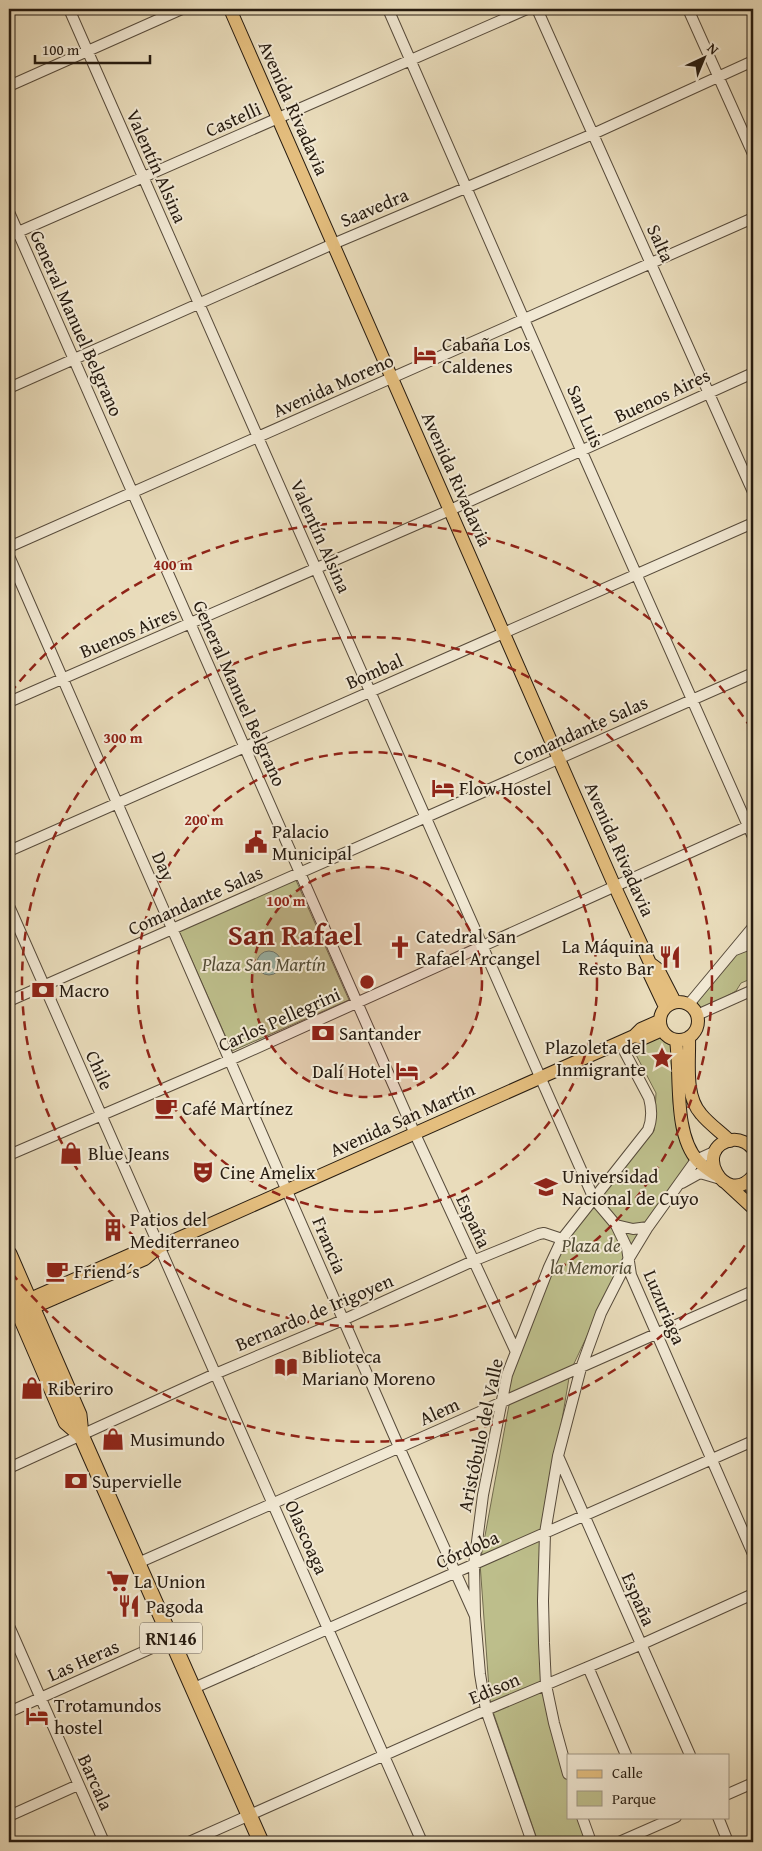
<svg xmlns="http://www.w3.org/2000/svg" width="762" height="1851" viewBox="0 0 762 1851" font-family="'Gentium Book Plus',serif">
	<rect width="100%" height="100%" fill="#e9dcbb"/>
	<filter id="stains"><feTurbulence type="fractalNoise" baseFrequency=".004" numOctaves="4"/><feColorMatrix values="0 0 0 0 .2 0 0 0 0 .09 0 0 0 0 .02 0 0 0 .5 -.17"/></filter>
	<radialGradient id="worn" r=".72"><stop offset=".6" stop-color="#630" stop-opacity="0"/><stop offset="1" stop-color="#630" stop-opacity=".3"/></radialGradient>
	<path fill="#bdbe8b" stroke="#726c4e" d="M295 878 349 1000 232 1051 178 929Z
		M753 945V978L741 983 736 991 700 1011 693 1004 734 950Z
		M661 1034 673 1047V1101L677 1134 690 1161 622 1262 570 1372 542 1539V1686L568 1776V1817H580L588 1842H538L490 1703 480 1563 511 1394 507 1396 517 1351 567 1237 654 1131 656 1093 633 1049Z"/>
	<path fill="#98bcac" stroke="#6a7c6e" d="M257 963a12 12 0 1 1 24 0a12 12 0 1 1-24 0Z"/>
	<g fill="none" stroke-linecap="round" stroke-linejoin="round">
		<defs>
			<path id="minor" d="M69 9 594 1199 616 1225 627 1248 631 1275 753 1554
				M388 9 582 452 753 837
				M537 9 753 492
				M688 9 753 154
				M9 86 182 9
				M9 212 415 1134 515 1350
				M9 236 527 9
				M9 388 333 244 593 134 753 61
				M9 547 753 218
				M9 556 399 1447 475 1616
				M9 702 450 510 753 373
				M9 851 753 523
				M9 906 422 1842
				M735 950 753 943
				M9 1001 753 673
				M689 1004 753 927
				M697 1015 753 990
				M9 1155 230 1060 753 824
				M682 1183 700 1173 717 1178
				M616 1225 633 1229 648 1227
				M558 1456 690 1755
				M9 1468 215 1374 343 1320 473 1261 539 1234 544 1233 562 1239
				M138 1563 753 1291
				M9 1626 104 1842
				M588 1667 626 1755
				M194 1688 753 1441
				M9 1712 172 1639
				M568 1774 554 1723 546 1685 544 1643 543 1601 545 1533 558 1456 581 1368 601 1313 628 1260 648 1227 696 1160 716 1151
				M728 1794 753 1783
				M9 1816 78 1785
				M582 1817 591 1842
				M718 1817 728 1842
				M189 1842 486 1710 640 1645 753 1594
				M532 1842 486 1710 480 1674 475 1616 474 1565 483 1495 507 1375 549 1267 562 1239 648 1130C652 1120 652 1109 649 1098L620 1043
				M619 1842 676 1817"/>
			<path id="major" d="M230 9 615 887 650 963 658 969 675 1002
				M650 963 649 973 665 1007
				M660 1021a19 19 0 1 1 38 0a19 19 0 1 1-38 0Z
				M634 1036 644 1038 662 1030
				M689 1037C690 1061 684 1095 701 1114 709 1124 721 1132 730 1141
				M676 1040C681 1075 673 1134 698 1161 703 1167 710 1170 716 1175
				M753 1149C748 1143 740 1139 732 1140 691 1147 725 1209 753 1176
				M751 1179 753 1194
				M726 1183 753 1208
				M21 1303 141 1250 159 1247
				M9 1318 145 1259 159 1247 634 1036 641 1029 659 1021"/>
			<path id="highway" d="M9 1254 79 1415 81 1435 66 1422 9 1290
				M81 1435 261 1842"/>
		</defs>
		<use href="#minor" stroke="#574b3b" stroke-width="12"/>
		<use href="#major" stroke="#261b10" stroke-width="14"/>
		<use href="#highway" stroke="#261b10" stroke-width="17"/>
		<use href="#minor" stroke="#f1e8d3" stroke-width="10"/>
		<use href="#major" stroke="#e4be7e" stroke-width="12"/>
		<use href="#highway" stroke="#e4be7e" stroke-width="15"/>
	</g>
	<circle cx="367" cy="982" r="115" fill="#8f2418" fill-opacity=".12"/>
	<g fill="none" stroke="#8f2418" stroke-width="2.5" stroke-dasharray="9 6">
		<circle cx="367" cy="982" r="115"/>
		<circle cx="367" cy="982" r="230"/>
		<circle cx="367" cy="982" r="345"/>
		<path d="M753 1233A460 460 0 0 1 10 1271M10 693A460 460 0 0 1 753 731"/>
	</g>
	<defs>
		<symbol id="hotel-bare" viewBox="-9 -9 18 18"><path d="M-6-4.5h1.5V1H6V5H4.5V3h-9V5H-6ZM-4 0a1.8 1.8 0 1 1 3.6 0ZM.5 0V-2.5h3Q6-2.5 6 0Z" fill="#8f2418" stroke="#f1e8d3" stroke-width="2.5" paint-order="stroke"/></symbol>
		<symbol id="civic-bare" viewBox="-9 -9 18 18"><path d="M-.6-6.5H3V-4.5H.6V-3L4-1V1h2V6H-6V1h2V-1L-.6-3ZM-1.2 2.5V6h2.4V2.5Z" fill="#8f2418" stroke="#f1e8d3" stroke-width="2.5" paint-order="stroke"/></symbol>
		<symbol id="church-bare" viewBox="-9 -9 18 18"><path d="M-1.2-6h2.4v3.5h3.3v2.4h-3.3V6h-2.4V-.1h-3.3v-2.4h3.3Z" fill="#8f2418" stroke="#f1e8d3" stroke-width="2.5" paint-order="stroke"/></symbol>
		<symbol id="restaurant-bare" viewBox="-9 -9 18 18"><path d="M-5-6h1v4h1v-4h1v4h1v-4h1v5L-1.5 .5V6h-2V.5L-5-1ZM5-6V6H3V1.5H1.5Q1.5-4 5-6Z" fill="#8f2418" stroke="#f1e8d3" stroke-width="2.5" paint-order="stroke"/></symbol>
		<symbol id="bank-bare" viewBox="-9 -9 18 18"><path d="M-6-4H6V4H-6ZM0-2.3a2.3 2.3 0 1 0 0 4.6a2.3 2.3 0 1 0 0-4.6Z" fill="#8f2418" stroke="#f1e8d3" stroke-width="2.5" paint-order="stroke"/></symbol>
		<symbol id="sight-bare" viewBox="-9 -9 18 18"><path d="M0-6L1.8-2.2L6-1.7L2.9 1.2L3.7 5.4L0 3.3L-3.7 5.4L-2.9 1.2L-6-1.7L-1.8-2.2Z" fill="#8f2418" stroke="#f1e8d3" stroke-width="2.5" paint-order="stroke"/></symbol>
		<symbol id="cafe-bare" viewBox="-9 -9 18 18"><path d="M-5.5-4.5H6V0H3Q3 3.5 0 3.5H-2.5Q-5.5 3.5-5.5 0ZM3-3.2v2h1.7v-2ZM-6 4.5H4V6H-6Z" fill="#8f2418" stroke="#f1e8d3" stroke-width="2.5" paint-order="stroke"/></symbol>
		<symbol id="shop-bare" viewBox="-9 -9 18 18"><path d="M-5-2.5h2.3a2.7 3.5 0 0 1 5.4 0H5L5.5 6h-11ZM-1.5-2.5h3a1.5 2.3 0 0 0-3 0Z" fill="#8f2418" stroke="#f1e8d3" stroke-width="2.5" paint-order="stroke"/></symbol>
		<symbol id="theatre-bare" viewBox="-9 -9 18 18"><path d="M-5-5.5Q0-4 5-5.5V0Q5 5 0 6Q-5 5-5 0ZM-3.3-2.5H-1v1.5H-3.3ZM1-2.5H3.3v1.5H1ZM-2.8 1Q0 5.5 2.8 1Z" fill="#8f2418" stroke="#f1e8d3" stroke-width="2.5" paint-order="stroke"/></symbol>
		<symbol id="university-bare" viewBox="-9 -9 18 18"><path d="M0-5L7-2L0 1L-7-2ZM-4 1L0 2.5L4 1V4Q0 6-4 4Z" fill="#8f2418" stroke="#f1e8d3" stroke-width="2.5" paint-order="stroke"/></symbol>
		<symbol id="building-bare" viewBox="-9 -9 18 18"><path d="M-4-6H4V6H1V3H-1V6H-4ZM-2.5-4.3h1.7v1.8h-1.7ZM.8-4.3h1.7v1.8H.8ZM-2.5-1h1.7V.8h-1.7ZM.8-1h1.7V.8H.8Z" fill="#8f2418" stroke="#f1e8d3" stroke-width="2.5" paint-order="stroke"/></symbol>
		<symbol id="library-bare" viewBox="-9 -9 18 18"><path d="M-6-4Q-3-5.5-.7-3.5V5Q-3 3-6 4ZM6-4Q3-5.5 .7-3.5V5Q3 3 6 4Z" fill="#8f2418" stroke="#f1e8d3" stroke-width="2.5" paint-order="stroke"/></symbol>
		<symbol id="supermarket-bare" viewBox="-9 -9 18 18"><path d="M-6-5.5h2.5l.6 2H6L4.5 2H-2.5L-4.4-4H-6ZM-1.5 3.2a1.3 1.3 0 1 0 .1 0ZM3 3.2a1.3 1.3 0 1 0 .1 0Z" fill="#8f2418" stroke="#f1e8d3" stroke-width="2.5" paint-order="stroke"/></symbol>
	</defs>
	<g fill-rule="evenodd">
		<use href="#hotel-bare" x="409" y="339" width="32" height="32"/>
		<use href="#hotel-bare" x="427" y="772" width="32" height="32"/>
		<use href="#civic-bare" x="240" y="826" width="32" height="32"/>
		<use href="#church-bare" x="384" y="931" width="32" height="32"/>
		<use href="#restaurant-bare" x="654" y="941" width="32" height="32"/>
		<use href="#bank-bare" x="27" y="974" width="32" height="32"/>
		<use href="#bank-bare" x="307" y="1017" width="32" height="32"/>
		<use href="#sight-bare" x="646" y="1042" width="32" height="32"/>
		<use href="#hotel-bare" x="391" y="1055" width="32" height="32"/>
		<use href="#cafe-bare" x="150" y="1092" width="32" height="32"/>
		<use href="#shop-bare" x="55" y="1137" width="32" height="32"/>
		<use href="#theatre-bare" x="187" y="1156" width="32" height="32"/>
		<use href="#university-bare" x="530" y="1171" width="32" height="32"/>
		<use href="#building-bare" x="97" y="1214" width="32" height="32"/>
		<use href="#cafe-bare" x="41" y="1255" width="32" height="32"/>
		<use href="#library-bare" x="270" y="1351" width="32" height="32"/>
		<use href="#shop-bare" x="16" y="1372" width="32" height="32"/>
		<use href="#shop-bare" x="97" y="1423" width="32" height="32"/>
		<use href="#bank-bare" x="60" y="1465" width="32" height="32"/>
		<use href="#supermarket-bare" x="102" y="1565" width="32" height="32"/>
		<use href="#restaurant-bare" x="113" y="1590" width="32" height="32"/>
		<use href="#hotel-bare" x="21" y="1700" width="32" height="32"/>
	</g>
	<g text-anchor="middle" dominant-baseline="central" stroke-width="4" stroke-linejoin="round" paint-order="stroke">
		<rect fill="#f1e8d3" stroke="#63584a" stroke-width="1" x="140" y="1622.5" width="62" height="31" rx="4"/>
		<g font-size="18" font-weight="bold" fill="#261b10">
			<text x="171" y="1638">RN146</text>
		</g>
		<g font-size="19" fill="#261b10" stroke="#f1e8d3">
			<text transform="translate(294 108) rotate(66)">Avenida Rivadavia</text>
			<text transform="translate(233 119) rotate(-24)">Castelli</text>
			<text transform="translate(157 166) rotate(66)">Valentín Alsina</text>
			<text transform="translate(374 207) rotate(-23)">Saavedra</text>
			<text transform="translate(661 243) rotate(66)">Salta</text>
			<text transform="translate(77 323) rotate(66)">General Manuel Belgrano</text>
			<text transform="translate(333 385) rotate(-24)">Avenida Moreno</text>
			<text transform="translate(662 395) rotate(-25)">Buenos Aires</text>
			<text transform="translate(586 416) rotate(67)">San Luis</text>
			<text transform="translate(457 479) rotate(66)">Avenida Rivadavia</text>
			<text transform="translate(321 536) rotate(66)">Valentín Alsina</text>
			<text transform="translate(128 632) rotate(-23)">Buenos Aires</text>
			<text transform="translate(374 671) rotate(-24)">Bombal</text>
			<text transform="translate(240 693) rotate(66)">General Manuel Belgrano</text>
			<text transform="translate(580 730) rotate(-24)">Comandante Salas</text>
			<text transform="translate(620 849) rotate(66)">Avenida Rivadavia</text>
			<text transform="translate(164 866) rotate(66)">Day</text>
			<text transform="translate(195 900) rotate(-24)">Comandante Salas</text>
			<text transform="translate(279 1019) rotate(-24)">Carlos Pellegrini</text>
			<text transform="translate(100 1070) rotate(66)">Chile</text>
			<text transform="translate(402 1119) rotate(-24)">Avenida San Martín</text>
			<text transform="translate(474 1221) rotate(65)">España</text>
			<text transform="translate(330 1245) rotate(67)">Francia</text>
			<text transform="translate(665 1307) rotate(67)">Luzuriaga</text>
			<text transform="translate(314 1312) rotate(-23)">Bernardo de Irigoyen</text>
			<text transform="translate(439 1411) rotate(-24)">Alem</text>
			<text transform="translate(480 1435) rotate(-78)">Aristóbulo del Valle</text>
			<text transform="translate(307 1537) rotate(66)">Olascoaga</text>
			<text transform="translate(467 1549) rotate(-24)">Córdoba</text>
			<text transform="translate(639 1599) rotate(66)">España</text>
			<text transform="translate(83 1660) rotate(-24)">Las Heras</text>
			<text transform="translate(494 1688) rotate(-23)">Edison</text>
			<text transform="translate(96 1782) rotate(66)">Barcala</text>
		</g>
		<g font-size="19" fill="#261b10" stroke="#f1e8d3" text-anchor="start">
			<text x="442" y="344">Cabaña Los<tspan x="442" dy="22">Caldenes</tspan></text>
			<text x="459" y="788">Flow Hostel</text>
			<text x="272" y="831">Palacio<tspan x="272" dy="22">Municipal</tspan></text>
			<text x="416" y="936">Catedral San<tspan x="416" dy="22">Rafael Arcangel</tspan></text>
			<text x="654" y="946" text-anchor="end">La Máquina<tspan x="654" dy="22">Resto Bar</tspan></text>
			<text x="59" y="990">Macro</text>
			<text x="339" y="1033">Santander</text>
			<text x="646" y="1047" text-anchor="end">Plazoleta del<tspan x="646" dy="22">Inmigrante</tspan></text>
			<text x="391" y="1071" text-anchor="end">Dalí Hotel</text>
			<text x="182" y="1108">Café Martínez</text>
			<text x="88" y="1153">Blue Jeans</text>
			<text x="220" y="1172">Cine Amelix</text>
			<text x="562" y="1176">Universidad<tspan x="562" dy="22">Nacional de Cuyo</tspan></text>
			<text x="130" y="1219">Patios del<tspan x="130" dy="22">Mediterraneo</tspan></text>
			<text x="74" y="1271">Friend´s</text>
			<text x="302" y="1356">Biblioteca<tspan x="302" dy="22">Mariano Moreno</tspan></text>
			<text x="48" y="1388">Riberiro</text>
			<text x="130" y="1439">Musimundo</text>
			<text x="92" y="1481">Supervielle</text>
			<text x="134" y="1581">La Union</text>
			<text x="146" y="1606">Pagoda</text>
			<text x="54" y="1705">Trotamundos<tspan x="54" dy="22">hostel</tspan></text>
		</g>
		<g font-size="19" font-style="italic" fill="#534c35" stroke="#f1e8d3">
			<text x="264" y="964">Plaza San Martín</text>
			<text x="591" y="1245">Plaza de<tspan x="591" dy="22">la Memoria</tspan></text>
		</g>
		<g font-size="29" font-weight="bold" fill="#7a1f14" stroke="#f1e8d3">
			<text x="295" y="934">San Rafael</text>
		</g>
	</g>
	<circle cx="367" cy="982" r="8" fill="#8f2418" stroke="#f1e8d3" stroke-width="2.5"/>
	<g font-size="15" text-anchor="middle" font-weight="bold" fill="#8f2418" stroke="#f1e8d3" stroke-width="4" stroke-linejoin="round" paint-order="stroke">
		<text x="173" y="570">400 m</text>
		<text x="123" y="743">300 m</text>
		<text x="204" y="825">200 m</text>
		<text x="286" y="906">100 m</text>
	</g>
	<rect width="762" height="1851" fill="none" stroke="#e9dcbb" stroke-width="30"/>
	<rect x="10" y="10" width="742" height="1831" fill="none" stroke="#261b10" stroke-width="2.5"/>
	<rect x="15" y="15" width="732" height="1821" fill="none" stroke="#261b10"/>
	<rect x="567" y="1754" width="162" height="65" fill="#f1e8d3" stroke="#a09685"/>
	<rect x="577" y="1770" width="25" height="8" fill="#e4be7e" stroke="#a09685"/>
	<text x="612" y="1778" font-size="15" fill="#261b10">Calle</text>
	<rect x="577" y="1791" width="25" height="15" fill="#bdbe8b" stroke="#a09685"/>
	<text x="612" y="1804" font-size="15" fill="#261b10">Parque</text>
	<g transform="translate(704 58) rotate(44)" stroke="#f1e8d3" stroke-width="4" paint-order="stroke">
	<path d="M0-4L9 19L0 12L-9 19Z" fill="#261b10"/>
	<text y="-8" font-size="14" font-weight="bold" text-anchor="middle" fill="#261b10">N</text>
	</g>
	<path d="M35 55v8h115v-8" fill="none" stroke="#261b10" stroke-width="2.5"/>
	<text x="42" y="55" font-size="15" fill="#261b10" stroke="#f1e8d3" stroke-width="4" paint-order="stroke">100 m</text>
	<rect width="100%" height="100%" filter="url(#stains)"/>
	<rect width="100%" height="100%" fill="url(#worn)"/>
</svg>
